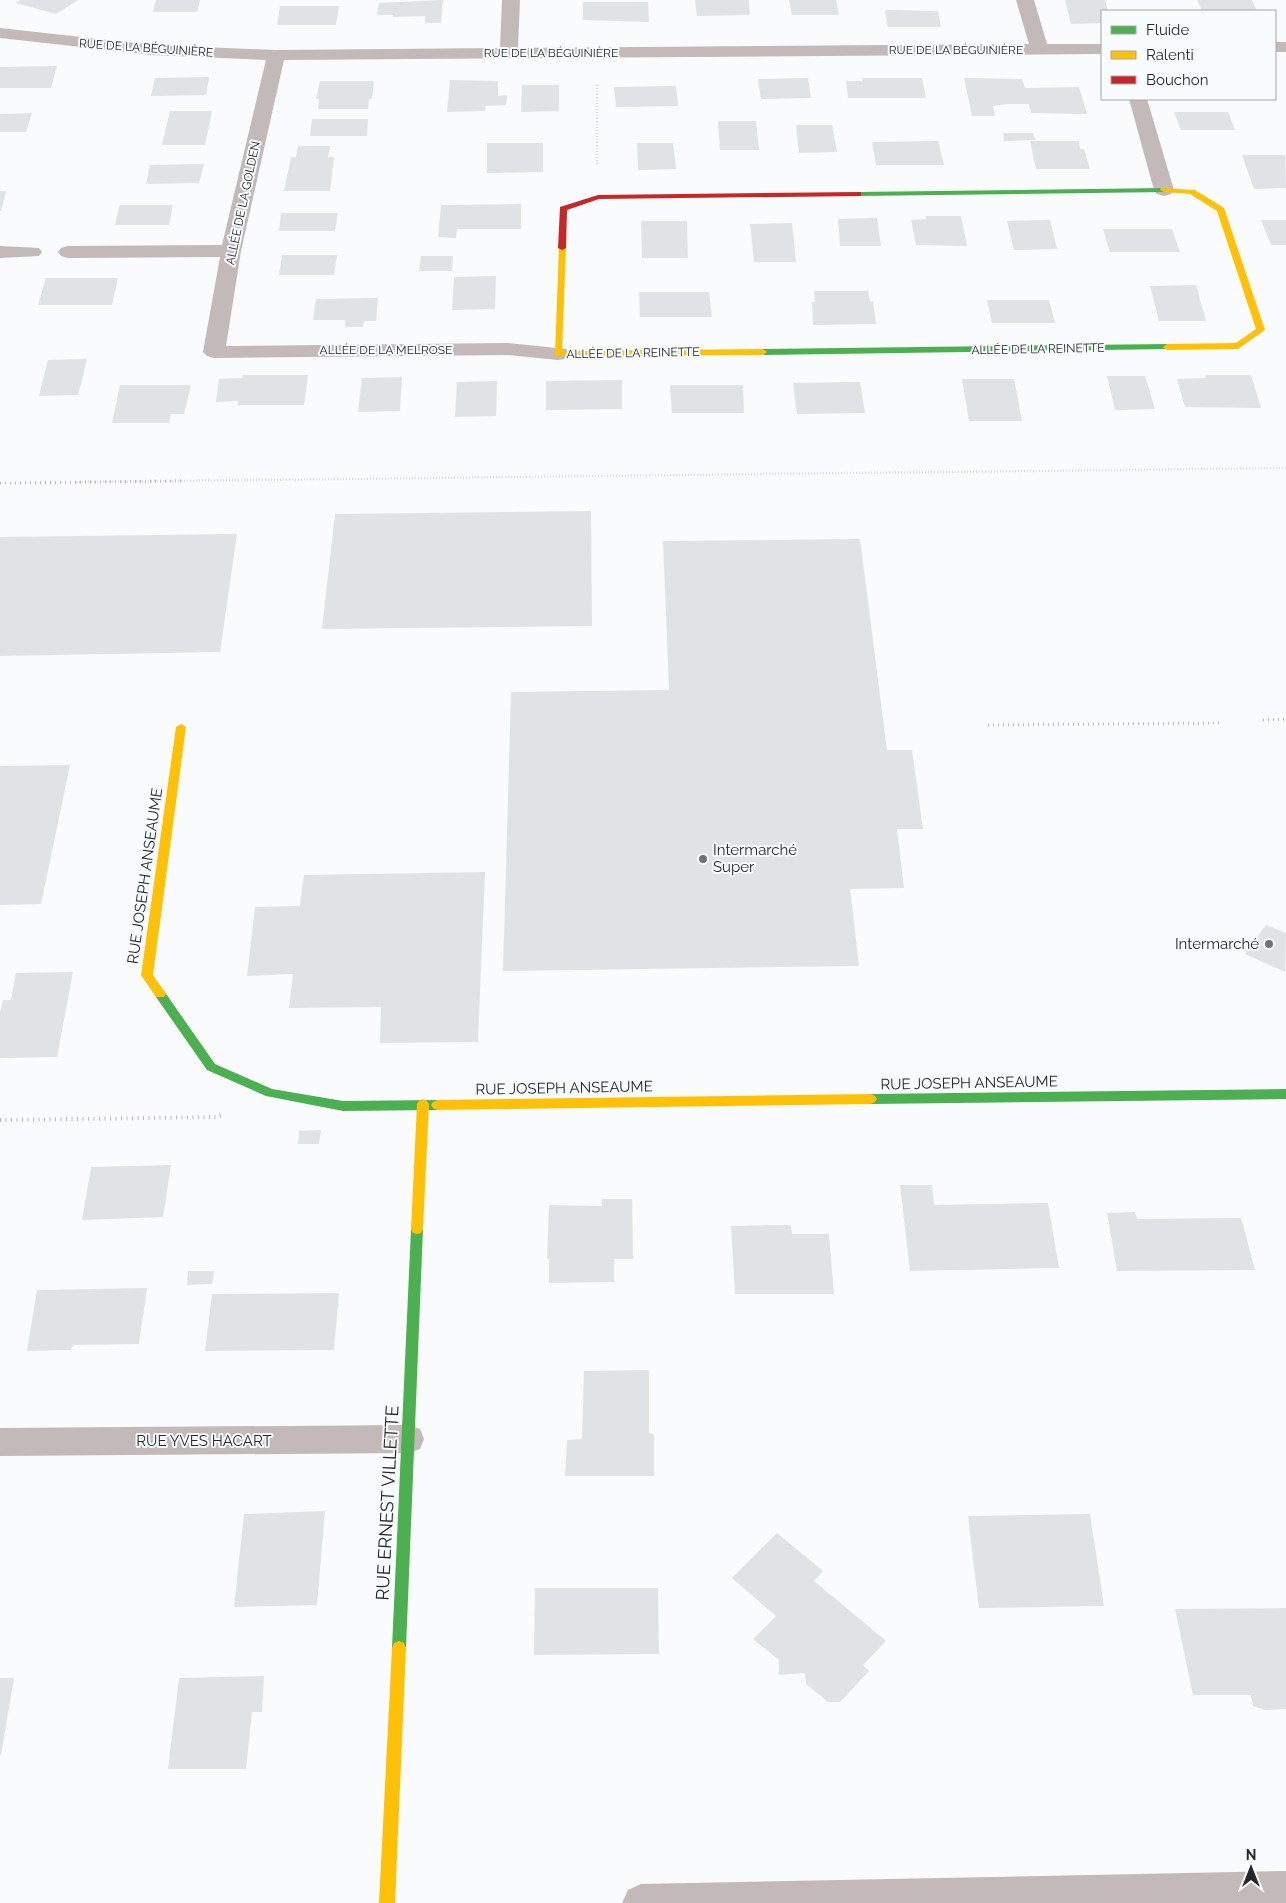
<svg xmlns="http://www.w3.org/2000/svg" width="1286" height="1903" viewBox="0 0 1286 1903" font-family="Raleway,sans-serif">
	<rect width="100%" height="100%" fill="#f9fbfd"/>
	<path fill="#e0e3e6" d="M20 0H78L56 14 16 3Z
		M156 0H200L197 12H153Z
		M443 0 441 23H425V16L393 17V15H377L379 3Z
		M695 0H749L750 15 697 16Z
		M789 0H836L839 15H792Z
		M1065 0H1105L1108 11H1102V23L1071 24Z
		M1197 0H1252L1257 11H1202Z
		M583 2H648L649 22 583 20Z
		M280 6H339L336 25H277Z
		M885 10 938 11 941 27H888Z
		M57 66 51 88H0V67Z
		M209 77 206 95 151 96 155 78Z
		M808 78 811 98 761 99 758 79Z
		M862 78H922L926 98H848L846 81H863Z
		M964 78 1022 79 1025 88 1079 87 1087 114 1031 113 1029 104H1006L993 106 995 116H972Z
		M450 80 498 81V96L507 95 506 105 485 106V111L447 112Z
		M320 81H374L372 99H369L368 109H318L319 99H316Z
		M522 85H559V111L521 112Z
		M676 86 678 106 616 107 614 87Z
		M170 111H212L205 145H162Z
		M1174 112H1228L1235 130H1181Z
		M32 113 26 132H0V114Z
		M312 119H368L367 136H310Z
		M718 121H756L759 150H720Z
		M796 125H832L837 152 799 153Z
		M1003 133H1033L1035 140 1004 141Z
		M938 141 944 165H876L872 142Z
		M1030 141H1079L1080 149H1084L1090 169H1036Z
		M487 143H543V172L487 173Z
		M637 143H673L676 169 638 170Z
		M298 146H330L328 157H334L330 191H284L291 157H296Z
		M1242 155H1285L1286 188 1254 189Z
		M204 164 199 183 146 184 150 165Z
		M0 191H6L1 211H0Z
		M521 204V229H457L456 238 438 237 441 205Z
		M120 205H173L169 225H115Z
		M281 213H338L335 231H279Z
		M926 216H961L967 246 916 245 911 220 926 219Z
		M877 218 881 246H840L838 219Z
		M1050 220 1057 249 1014 250 1007 221Z
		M1261 220H1286V245H1271Z
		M641 221H687L688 258H642Z
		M792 223 796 262H754L750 224Z
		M1103 229H1172L1180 252H1110Z
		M282 255H337L334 275H279Z
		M421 256H453L452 271H419Z
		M496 276 495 309 452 310 454 277Z
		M46 278H118L112 305H38Z
		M1196 285 1206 321H1159L1150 286Z
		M814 291H868L870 302 873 301 876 324 813 325 812 302H815Z
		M639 292H709L712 317H640Z
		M378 298 376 321H364L363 327H345V320H313L316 299Z
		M987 300H1049L1055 323H992Z
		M87 359 78 395 39 396 48 360Z
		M243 375H308L304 405H238V401L216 402 219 379 242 378Z
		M1205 375H1251L1261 408 1185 407 1177 379 1206 378Z
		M1107 376H1145L1155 409 1115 410Z
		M402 377 400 411 358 412 362 378Z
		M962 379H1014L1022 421H969Z
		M622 380V409L546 410V381Z
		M497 381 496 416 455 417 457 382Z
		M860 382 865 413 797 414 793 383Z
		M120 385H191L184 414H171L169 423H112Z
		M670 385H743L744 413H672Z
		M591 511 592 626 322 629 335 514Z
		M237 534 220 652 0 656V537Z
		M860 539 887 750H912L923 829H897L904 888 850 889 859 966 503 971 511 692 669 690 663 541Z
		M70 765 41 904 0 905V766Z
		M485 872 478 1042 380 1043 381 1007 289 1008 293 974 247 976 255 907 300 906 304 875Z
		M1266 925 1286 933 1285 972 1245 954Z
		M73 972 57 1057 0 1058V1012L3 1000H11L16 973Z
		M321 1130 319 1144H298L299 1131Z
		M171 1165 163 1217 82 1220 91 1167Z
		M900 1185H932L934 1205 1048 1203 1059 1268 910 1271Z
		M602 1199H632L633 1259H614V1282L549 1283V1259H547L549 1205 602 1206Z
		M1135 1212 1137 1219 1241 1218 1255 1270 1117 1271 1107 1213Z
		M770 1225H791L792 1234H829L834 1294H735L731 1226Z
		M188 1271H214L212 1284 187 1285Z
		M147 1288 139 1344 73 1345 71 1350 27 1351 37 1290Z
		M339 1293 334 1350 205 1351 212 1294Z
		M649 1370V1433L654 1434V1476H565L567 1440 582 1439 584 1371Z
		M325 1511 317 1605 234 1607 244 1514Z
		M1090 1514 1104 1606 979 1608 968 1516Z
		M777 1533 823 1571 814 1581 886 1641 863 1665 869 1671 840 1702H828L806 1684 805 1673 779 1675V1660L753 1639 776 1616 732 1578Z
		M535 1588H658L659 1654 534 1655Z
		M1286 1608V1709L1265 1710 1253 1706 1251 1695H1193L1175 1609Z
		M264 1676 262 1712H252L246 1769H168L179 1678Z
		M0 1678H14L1 1755H0Z"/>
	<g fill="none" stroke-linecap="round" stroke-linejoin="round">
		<path stroke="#bfbaba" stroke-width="2.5" stroke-dasharray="0.5 2.5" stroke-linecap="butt" d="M597 85V164
			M76 482 1286 468"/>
		<path stroke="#bfbaba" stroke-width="3" stroke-dasharray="1 4" stroke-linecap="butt" d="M0 483 183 481
			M1263 720 1286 719
			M988 725 1219 723"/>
		<path stroke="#bfbaba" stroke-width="4" stroke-dasharray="1 4.5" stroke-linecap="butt" d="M0 1120 217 1117 224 1114"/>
		<path fill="#c3b9b9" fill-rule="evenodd" d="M502 0H520L518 48 1029 44 1016 0H1034L1047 44H1102V54L284 60 241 251 226 346 507 343 566 349 569 354 566 359 558 360 507 355 214 358 207 356 203 352 220 257 68 258 61 256 58 252 61 248 68 246 222 245 266 60 153 55 0 38V28L153 45 276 50 500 48Z
			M1275 42H1286V52H1275Z
			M1129 99H1147L1174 190 1171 194 1164 196 1157 194 1154 190Z
			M0 246 39 248 42 252 39 256 0 258Z
			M408 1425 420 1429 424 1439 420 1449 408 1453 0 1456V1428Z
			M1286 1871V1903H622L628 1890 641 1884Z"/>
		<path fill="#4caf50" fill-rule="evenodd" d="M1164 188 1168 190 1167 192 858 196 854 194 858 192Z
			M1167 344 1171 347 1170 349 763 355 759 352 763 349Z
			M160 990 164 991 215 1064 272 1089 343 1101 437 1100 441 1102 443 1105 441 1108 437 1110 343 1111 266 1096 207 1070 156 997 154 994 156 991Z
			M1286 1089V1099L871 1104 867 1102 865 1099 867 1096 871 1094Z
			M417 1224 421 1225 423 1229 406 1648 404 1653 399 1655 394 1653 392 1648 411 1229 413 1225Z"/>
		<path fill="#ffc107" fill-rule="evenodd" d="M1161 188 1195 190 1224 208 1265 330 1238 349 1167 350 1163 347 1167 344 1236 343 1256 329 1217 211 1190 194 1164 192 1160 190Z
			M559 246 566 248 562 351 763 349 767 352 763 355 555 356Z
			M181 724 186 727 153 975 166 994 164 997H156L141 975 176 727Z
			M871 1094 875 1096 877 1099 875 1102 871 1104 437 1110 433 1108 431 1105 433 1102 437 1100Z
			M423 1099 427 1101 429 1104 423 1229 421 1233 417 1234 413 1233 411 1229 417 1104 419 1101Z
			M399 1641 404 1643 406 1648 395 1903H379L392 1648 394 1643Z"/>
		<path fill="#c62828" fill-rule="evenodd" d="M858 192H861V196L599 199 567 210 566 248 562 250 558 248 560 207 598 195Z"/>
	</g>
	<g fill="#6f7274" stroke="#f8fcfe" stroke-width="2">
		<circle cx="703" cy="859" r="5"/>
		<circle cx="1269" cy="944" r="5"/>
	</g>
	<g text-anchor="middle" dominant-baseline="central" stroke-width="4" stroke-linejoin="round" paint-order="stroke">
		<g font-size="12" fill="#25282b" stroke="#f8fcfe">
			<text transform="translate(146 48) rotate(4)">RUE DE LA BÉGUINIÈRE</text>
			<text x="956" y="50">RUE DE LA BÉGUINIÈRE</text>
			<text x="551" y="53">RUE DE LA BÉGUINIÈRE</text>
			<text transform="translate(243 203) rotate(-78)">ALLÉE DE LA GOLDEN</text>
			<text transform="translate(1038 349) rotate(-1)">ALLÉE DE LA REINETTE</text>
			<text x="386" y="350">ALLÉE DE LA MELROSE</text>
			<text transform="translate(633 353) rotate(-1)">ALLÉE DE LA REINETTE</text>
		</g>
		<g font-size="15" fill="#25282b" stroke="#f8fcfe" text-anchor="start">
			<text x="713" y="850">Intermarché<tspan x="713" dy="17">Super</tspan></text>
			<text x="1259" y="944" text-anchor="end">Intermarché</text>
		</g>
		<g font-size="15" fill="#25282b" stroke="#f8fcfe">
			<text transform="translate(145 876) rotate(-82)">RUE JOSEPH ANSEAUME</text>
			<text transform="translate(969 1083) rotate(-1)">RUE JOSEPH ANSEAUME</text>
			<text transform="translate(564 1088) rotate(-1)">RUE JOSEPH ANSEAUME</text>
			<text x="204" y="1441">RUE YVES HACART</text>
		</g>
		<g font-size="18" fill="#25282b" stroke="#f8fcfe">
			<text transform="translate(387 1503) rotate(-87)">RUE ERNEST VILLETTE</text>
		</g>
	</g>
	<rect x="1101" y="10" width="175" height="90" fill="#f8fcfe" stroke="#a4a7aa"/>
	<rect x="1111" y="26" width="25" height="8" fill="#4caf50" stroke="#a4a7aa"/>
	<text x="1146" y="35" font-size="15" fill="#25282b">Fluide</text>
	<rect x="1111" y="51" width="25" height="8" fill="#ffc107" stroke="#a4a7aa"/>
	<text x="1146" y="60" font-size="15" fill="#25282b">Ralenti</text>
	<rect x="1111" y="76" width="25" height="8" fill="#c62828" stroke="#a4a7aa"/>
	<text x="1146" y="85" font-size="15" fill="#25282b">Bouchon</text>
	<g transform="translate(1251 1868)" stroke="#f8fcfe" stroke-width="4" paint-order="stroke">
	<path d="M0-4L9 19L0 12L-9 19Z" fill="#25282b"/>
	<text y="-8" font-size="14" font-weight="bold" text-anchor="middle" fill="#25282b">N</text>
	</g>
</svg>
